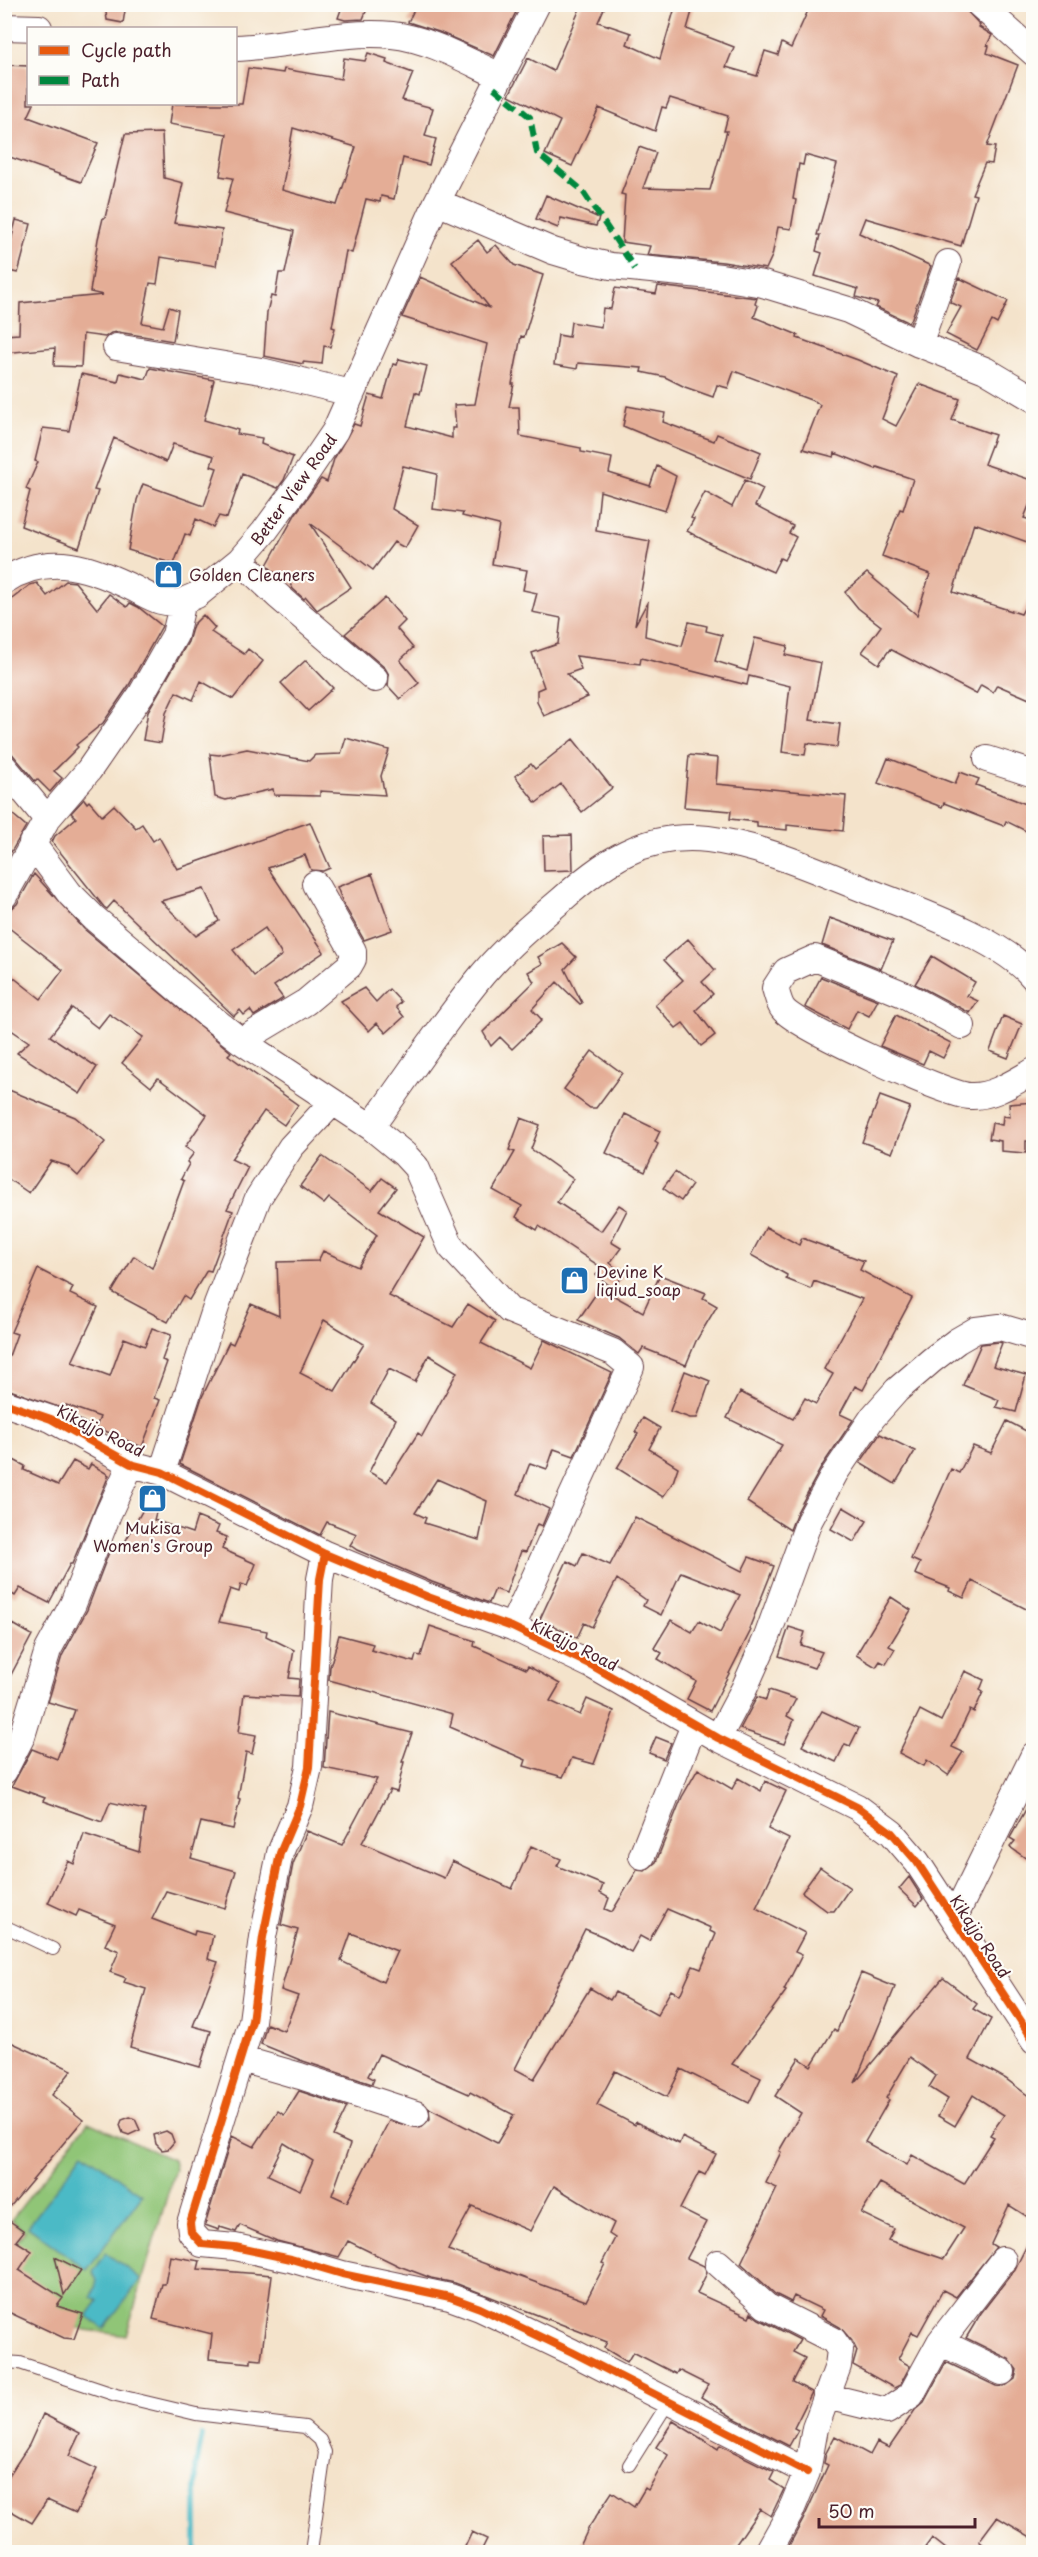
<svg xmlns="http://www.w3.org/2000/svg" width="1038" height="2557" viewBox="0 0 1038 2557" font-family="'Playpen Sans',sans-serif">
	<rect width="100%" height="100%" fill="#fdfcf7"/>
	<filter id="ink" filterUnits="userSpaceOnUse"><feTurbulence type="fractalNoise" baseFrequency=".0167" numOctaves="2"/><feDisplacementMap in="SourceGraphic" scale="12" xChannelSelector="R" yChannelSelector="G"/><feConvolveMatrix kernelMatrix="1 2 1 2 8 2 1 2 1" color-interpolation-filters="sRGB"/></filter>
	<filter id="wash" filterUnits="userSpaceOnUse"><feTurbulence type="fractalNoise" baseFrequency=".008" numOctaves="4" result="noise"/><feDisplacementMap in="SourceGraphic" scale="24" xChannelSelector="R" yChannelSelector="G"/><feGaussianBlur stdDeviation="1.35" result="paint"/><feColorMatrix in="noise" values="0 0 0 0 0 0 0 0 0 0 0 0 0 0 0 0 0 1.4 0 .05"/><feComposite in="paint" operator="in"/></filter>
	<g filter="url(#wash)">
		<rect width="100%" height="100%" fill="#f4e3cb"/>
		<path fill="#90c577" stroke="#6d7251" stroke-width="1.5" d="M88 2122 173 2160 175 2169 126 2336 73 2328 4 2258 25 2231 11 2220Z"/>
		<path fill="#4cbac6" stroke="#4b6c78" stroke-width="1.5" d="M83 2152 142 2195 87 2270 28 2227Z
			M106 2253 141 2279 104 2329 87 2316 98 2301 92 2297 97 2281 93 2272Z"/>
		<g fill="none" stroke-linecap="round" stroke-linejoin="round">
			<path stroke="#4cbac6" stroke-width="6" d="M196 2552V2467L202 2435"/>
		</g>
		<g id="blocks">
			<path fill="#e4ad96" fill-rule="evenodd" d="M105 4H126L123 23 107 20Z
				M343 4H369L363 19 345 20 338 18Z
				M417 4H507L517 10 494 56 439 32 408 22Z
				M582 4H606L598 22 631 33 627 44 660 59 676 4 693 8 687 29 734 47 726 67 757 76 765 51 778 55 782 43 791 48 811 4H958L965 9 980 25 979 27 992 35 987 45 989 46 987 53 1018 65 987 146 995 147 992 164 985 163 972 194 976 195 961 246 865 218 859 233 931 266 910 323 876 307 878 303 856 297 858 289 815 276 822 253 816 251 820 235H817L837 164 805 155 803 165 799 164 793 199 796 200 791 229 778 227 772 256 766 269 723 262 647 255 650 246 622 242 625 195 621 194 639 147 656 153 643 188 710 190 727 131H724L728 116 670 98 666 108 662 107 655 131 599 108 572 166 545 154 560 121 509 95 528 58 553 71Z
				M368 53 387 59 386 63 413 73 402 100 433 108 425 136 436 139 429 165 403 158 394 199 381 196 380 202 366 199 352 253 346 251 332 327 335 328 330 347 324 346 322 364 303 362V364L264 356 267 312 271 296 275 297 279 273H285L294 231 224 213 233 178 220 176 227 134 169 124 172 104H242L248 68 283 73 284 69 341 79 344 58 365 61ZM293 128 356 147 337 205 282 190Z
				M4 65 28 66V104H34L28 117 98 143 81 182 4 155Z
				M162 133 164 178 183 183 174 223 222 230 216 266 161 257 157 284 150 283 142 323 163 327 169 307 178 310 173 341 118 332 111 333 105 337 83 334 81 367 54 366 55 348 4 353V335L19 334 20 303 103 295 90 292 98 239 103 218H105L125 134Z
				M546 195 599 218 596 226 561 218 558 228 536 219Z
				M16 220 31 224 18 273 4 270Z
				M478 240 487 252 496 245 514 265 543 275 524 337 521 336 512 384H514L509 407H519L520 436 581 448V452L612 458 609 473 650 486 657 466 676 476 665 511 600 491 596 531 650 541 635 625 648 601 645 636 682 646 689 622 707 626 706 631 722 635 715 661 747 671 755 638 788 646 785 655 821 663 810 720 840 724 837 747 807 743 805 755 782 752 790 686 749 676 747 685 641 658 640 664 576 656 581 669 567 674 588 697 544 716 537 702V690L544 687 532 653 558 644 561 618 532 612 537 593 523 590 527 570 492 564 499 525 462 516 463 513 433 509 437 474 403 466 392 509 418 525 405 548 394 542 373 570 310 523 351 587 317 610 306 597 304 599 293 589 283 572 279 577 267 565 296 513 321 479 327 482 334 459 354 424 360 426 369 395 383 399 393 364 397 365 399 359 427 366 420 394 415 392 407 426 452 438V428H456L454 405 475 404 487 344 402 317 420 277 490 308 452 261Z
				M959 278 1008 301 997 324 992 321 977 350 946 334 961 307 950 302Z
				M658 286 757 298 755 304 758 306 754 317 798 335 797 338 858 360 898 377 882 419 896 426 919 384 960 399 952 420 995 435 984 464 1034 481V493L1024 518 1034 521V534L1030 543 974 523 953 592 1021 614 1034 590V701L997 685 993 692 981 685 976 694 890 649 879 664 862 652 881 626 858 608 845 592 867 573 917 615 930 574 882 556 900 509 903 510 913 479 877 467 876 469 835 453 834 457 803 449 820 405 816 402 734 371 728 388 717 385 713 397 685 387 665 377 641 372 642 368 578 363 577 369 554 365 558 335 569 337 571 322 601 327 603 308 611 309 615 288 656 294Z
				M150 368 214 380 204 420 238 430 237 434 262 438 261 444 293 457 284 480 278 488 242 474 227 518 219 516 213 527 196 519 190 536 185 534 174 564 128 550 137 500 143 484 204 506 217 468 211 466 214 456 173 444 166 462 114 438 94 490 98 491 79 548 21 526 30 491 26 489 38 462 35 461 43 428 69 431 81 374 118 382 120 373 146 379Z
				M627 406 665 413 663 422 714 441 717 434 761 452 750 479 623 426Z
				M745 480 763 489 755 506 793 526 789 533 796 537 784 560 780 558 773 572 718 548 687 531 694 519 691 518 705 492 732 507Z
				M66 581 75 582 97 609 109 594 127 607 130 603 138 607 162 626 129 685 103 723 76 745 78 747 54 771 62 778 50 792 37 779 35 781 4 744V605L30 585 37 583 47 596Z
				M385 598 405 621 397 629 413 648 400 660 419 683 400 699 388 686 389 675 385 668 345 634Z
				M203 615 215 628 211 632 244 654 248 649 263 661 233 699 201 681 193 700 176 692 166 713 161 743 143 740 148 711 188 642 193 625Z
				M306 660 333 688 308 711 281 683Z
				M346 738 389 750 381 776 385 795 320 791V796L274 795 273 789 226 800 215 797 210 754 219 755 247 749 309 761 315 755 341 754Z
				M573 739 612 788 582 812 561 784 536 803 515 776 531 764 535 769Z
				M689 755 718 758 716 784 846 796 843 831 787 825V830L757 827V822L730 819 731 811 684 807Z
				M888 758 955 784 960 772 979 779 976 785 1034 807V835L1006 821 1004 826 944 803 942 807 878 783Z
				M84 799 87 803 89 801 102 816 114 805 136 828 142 824 153 841 159 837 177 869 310 822 330 868 323 871 311 870 305 855 268 868 324 952 274 986 283 998 277 1002 254 1016 250 1010 244 1015 240 1010 234 1016 114 901 107 909 104 907 52 842 55 836 76 818 71 813ZM204 889 219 921 196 936 161 901ZM265 928 282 955 254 976 233 950Z
				M4 807 26 826 11 852 4 856Z
				M572 835 573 870 544 871 543 836Z
				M34 874 84 929 231 1052 228 1055 298 1105 284 1125 264 1111 231 1159 248 1167 227 1209 233 1211 211 1271 207 1270 189 1300 183 1296 168 1322 112 1292 134 1256 152 1268 184 1181 181 1179 189 1164 187 1162 194 1153 185 1147 207 1115 158 1078 151 1087 122 1063 143 1037 109 1014 98 1028 72 1008 50 1036 97 1067 80 1094 17 1053 29 1042 4 1025V970L41 999 63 970 4 924V911L11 909 17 904Z
				M372 874 392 930 364 940 343 903 337 887Z
				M830 918 893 941 881 969 822 945Z
				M688 939 715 970 702 982 713 994 696 1010 715 1035 701 1046 683 1023 676 1028 655 1005 683 980 664 960Z
				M562 943 576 957 565 969 582 1003 580 1004 557 982 532 1009 542 1020 512 1049 500 1037 491 1046 483 1032 534 982 528 972 542 964 538 957Z
				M932 956 975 982 967 996 978 1001 970 1013 915 984Z
				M821 977 878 1000 869 1016 857 1010 847 1029 805 1007Z
				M364 988 376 1002 389 989 401 1002 396 1007 404 1017 386 1033 377 1023 369 1031 341 1001Z
				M896 1015 951 1043 943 1058 929 1051 923 1064 880 1046Z
				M1003 1016 1022 1024 1008 1058 990 1051Z
				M592 1051 622 1073 596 1108H590L564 1089Z
				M4 1088 75 1117 105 1142 78 1176 67 1166 51 1161 29 1193 4 1176Z
				M880 1096 910 1107 892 1153 862 1142Z
				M1034 1102V1141H1026V1153L1001 1151V1141L989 1139 992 1123 1002 1125 1003 1116 1010 1117 1009 1104Z
				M625 1114 660 1131 655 1142 658 1144 645 1172 606 1153Z
				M521 1118 540 1125 531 1149 573 1179 557 1202 601 1231 619 1205 627 1210 611 1242 621 1248 610 1263 624 1275 613 1288 596 1275 602 1268 539 1226 537 1230 516 1217 522 1206 493 1190 515 1152 509 1150Z
				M322 1156 372 1191 382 1178 396 1188 379 1210 424 1237 389 1296 453 1327 468 1304 495 1321 481 1343 530 1368 544 1340 612 1373 574 1456 554 1449 547 1469 530 1463 518 1494 549 1509 542 1526 537 1524 526 1552 521 1551 506 1593 495 1589 489 1603 432 1582 357 1550 350 1545 357 1534 327 1522 320 1535 180 1464 202 1397 229 1342 233 1344 251 1304 279 1316 277 1262 318 1261 323 1251 358 1267 377 1235 329 1198 324 1204 300 1186ZM324 1320 364 1344 335 1391 300 1373ZM429 1355 457 1372 422 1436 418 1433 387 1482 369 1472 396 1419 371 1403 389 1369 415 1382ZM437 1479 487 1501 479 1540 424 1523 426 1518 415 1513Z
				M675 1172 692 1185 681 1201 663 1188Z
				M766 1227 799 1245 802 1238 864 1261 860 1270 912 1298 863 1390 855 1386 840 1414 853 1420 822 1466 796 1514 790 1530 747 1502 782 1445 727 1418 740 1392 793 1419 805 1398 816 1404 833 1374 824 1369 862 1299 814 1281 811 1289 786 1279 787 1275 751 1255Z
				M38 1269 73 1287 70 1294 98 1307 72 1362 110 1376 124 1338 145 1346 152 1328 171 1335 162 1360 167 1362 154 1398 160 1400 142 1447 96 1427 100 1417 66 1405 64 1409 4 1388V1370L17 1334 11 1332Z
				M660 1275 706 1293 703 1298 717 1306 696 1341 686 1365 643 1348 639 1354 619 1338 578 1320 600 1288 643 1312Z
				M999 1342 1002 1343 993 1366 1026 1375 1016 1412 996 1407 999 1400 963 1385 981 1344Z
				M685 1371 710 1381 697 1418H690L670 1411Z
				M643 1418 660 1428 649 1449 678 1467 673 1482 663 1497 617 1468 638 1434 635 1432Z
				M1007 1421 1034 1435V1613L972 1581 964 1598 949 1591 950 1588 915 1574 920 1563 911 1559 951 1469 959 1473 973 1446 991 1453Z
				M880 1434 915 1451 895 1484 860 1463Z
				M4 1455 25 1466 24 1470 58 1485 73 1461 88 1469 91 1464 109 1475 72 1564H70L49 1603 20 1588 15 1596 4 1589Z
				M156 1486 162 1489 154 1520 192 1533 197 1517 219 1526 216 1533 227 1537 222 1549 256 1564 247 1586 241 1584 239 1592 230 1589 219 1622 267 1631 266 1636 294 1650 289 1678 299 1679 298 1697 244 1694 239 1732 256 1735 252 1754 246 1752 238 1798 240 1799 233 1829 201 1822 191 1858 236 1871 225 1908 166 1891 152 1919 194 1935 195 1931 213 1935 208 1959 218 1962 193 2026 211 2031 200 2067 130 2047 146 1989 124 1982 126 1978 110 1972 119 1951 105 1945 115 1924 79 1910 76 1916 48 1903 68 1861 74 1864 84 1834 139 1852 145 1810 110 1802 102 1822 43 1801 45 1798 12 1786 32 1749 57 1759 75 1710 48 1702 62 1656 87 1610 111 1547 120 1551Z
				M843 1507 867 1521 854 1542 831 1529Z
				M635 1517 742 1571 749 1557 774 1566 749 1629 751 1630 710 1711 687 1699 696 1681 658 1659 662 1653 654 1648 671 1620 692 1632 699 1621 720 1633 740 1595 681 1572 661 1615 643 1606 646 1600 617 1579 592 1627 584 1623 577 1638 540 1619 567 1561 577 1566 583 1553 610 1565Z
				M891 1597 911 1610 889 1646 895 1649 886 1664 880 1661 876 1667 856 1655Z
				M13 1624 32 1635 4 1688V1639Z
				M430 1626 475 1641 474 1646 526 1669 528 1666 560 1684 550 1701 580 1715 587 1699 614 1711 594 1764 572 1758 563 1777 524 1766 526 1760 450 1727 453 1714 329 1680 330 1667 339 1635 373 1644 371 1650 414 1662 416 1655 421 1656Z
				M789 1627 805 1632 801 1645 822 1652 814 1668 779 1656Z
				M965 1671 984 1680 980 1690 983 1692 974 1712 970 1710 952 1747 963 1752 948 1775 927 1760 924 1766 899 1753 920 1710 941 1721Z
				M769 1690 796 1699 787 1716 794 1720 784 1744 740 1729 757 1697 766 1700Z
				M822 1711 859 1728 850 1746 845 1744 836 1762 802 1746Z
				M328 1712 412 1733 402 1762H404L397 1792 390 1790 362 1843 444 1878 452 1861 512 1889 531 1846 561 1859 557 1866 603 1885 600 1893 609 1898 605 1909 612 1912 637 1870 645 1871 656 1862 682 1797 698 1769 732 1789 738 1778 761 1791 765 1781 786 1791 768 1829 789 1839 756 1908 805 1933 795 1952 802 1955 784 1990 786 1991 732 2064 761 2078 749 2103 681 2069 667 2097 615 2071 597 2105 635 2125 636 2122 679 2144 682 2137 716 2154 705 2175 699 2172 680 2209 706 2222 687 2258 704 2266 707 2273 697 2293 749 2317 751 2313 759 2319 800 2340 793 2352 805 2358 793 2382 812 2392 794 2428 798 2430 789 2446 734 2418 701 2397 708 2385 678 2370 676 2374 633 2352 627 2362 604 2348 607 2342 455 2283 431 2278 399 2266 348 2241 339 2257 277 2241 240 2225 236 2232 220 2227 219 2230 205 2225 232 2136 254 2147 278 2111 284 2115 299 2091 347 2107 333 2136 350 2144 332 2195 347 2202 389 2121 420 2128 430 2119 429 2108 497 2143 514 2115 470 2092 469 2094 379 2054 368 2076 374 2079 372 2084 300 2060 261 2044 267 2024 284 2031 298 1996 281 1990 298 1930 281 1925 293 1864 307 1831 342 1845 377 1779 324 1768ZM667 1909 711 1928 710 1931 716 1934 701 1969 693 1966 680 1995 671 1990 657 2015 615 1992 610 2000 590 1988 534 2079 515 2069 585 1929 604 1937 631 1952 640 1936 649 1941ZM351 1933 397 1951 383 1982 341 1961ZM284 2143 313 2161 300 2190 268 2175ZM554 2186 614 2223 609 2234 615 2238 602 2263 605 2264 586 2301 448 2250 472 2206 530 2231Z
				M656 1737 671 1743 664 1759 649 1753Z
				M1034 1795V1854L1032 1853 1027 1859 1010 1847 1015 1841 1010 1838Z
				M820 1867 850 1888 834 1911H827L802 1892Z
				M909 1877 923 1899 917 1906 899 1889Z
				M861 1973 895 1987 855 2083 943 1978 977 2004 973 2009 991 2019 970 2059 1006 2079 1034 2100V2221L1009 2205 991 2244 996 2247 956 2297 943 2290 918 2335 912 2332 898 2359 910 2366 900 2385 894 2388 853 2365 857 2351 852 2341 840 2327 820 2316 823 2310 794 2296 791 2302 775 2294 741 2263 777 2188 766 2183 781 2152 779 2151 801 2113 775 2096 799 2058 811 2066 834 2029 837 2031ZM910 2057 936 2076 929 2087 948 2099 938 2116 955 2126 973 2095 1004 2115 990 2135 994 2137 964 2184 912 2155 907 2165 865 2142 889 2100 886 2098ZM880 2183 964 2228 944 2259 888 2240 894 2229 861 2213Z
				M4 2039 72 2070 52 2095 83 2120 4 2214Z
				M130 2117 135 2119 140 2130 129 2135 123 2133 120 2125 122 2120Z
				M166 2131 171 2134 174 2142 168 2149 162 2150 156 2144 154 2135Z
				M4 2217 24 2231 16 2241 32 2251 19 2270 63 2298 57 2306 83 2314 74 2339 64 2338 4 2310Z
				M1034 2231V2539L997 2517 979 2541 994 2553H951L932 2538 921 2553H785L803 2520 828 2465 824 2463 826 2453 835 2436 870 2455 877 2442 889 2448 915 2410 924 2402 946 2362 996 2386 1004 2387 1015 2379 1017 2370 1009 2359 966 2338 981 2313 1015 2269Z
				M170 2256 200 2261 198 2269 272 2275 261 2360 251 2359V2363L209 2359 212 2334 153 2319 162 2284H165Z
				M55 2257 81 2270 64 2295Z
				M43 2414 80 2433 69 2456 97 2469 76 2513 47 2500 32 2523 4 2507V2483L29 2445Z
				M673 2421 718 2449 720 2445 774 2472 770 2480 784 2489 771 2516 760 2509 730 2553H577L589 2527 612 2492 634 2507 645 2488 648 2490 668 2455 656 2447Z
				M472 2532 487 2539 480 2553H462Z"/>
		</g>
	</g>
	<g filter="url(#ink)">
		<use href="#blocks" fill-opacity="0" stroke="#643c43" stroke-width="1.5"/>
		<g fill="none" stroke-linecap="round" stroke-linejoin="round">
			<defs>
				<path id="service" d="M4 1926 53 1949
					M4 2362 20 2363 116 2395 196 2414 305 2427 320 2440 325 2452 311 2552
					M629 2465 668 2403"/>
				<path id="minor" d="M979 4 1034 53
					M4 27 39 28
					M236 48C286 46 344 30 392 35 430 39 465 60 500 76
					M437 202 553 251 583 260 611 266 721 277 763 284 848 310 919 344 985 370 1034 399
					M919 344 948 263
					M116 347 261 371 351 393
					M240 560 278 596 375 679
					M4 581C50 551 91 568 135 589 152 598 164 606 183 601
					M987 759 1034 774
					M4 767 47 819
					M32 843 70 894 94 918 208 1015 241 1041 371 1127 404 1154 416 1167 451 1247 509 1310 613 1352 631 1367 512 1627
					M4 896 47 819 89 770 142 693 175 635 183 601 197 595 240 560 264 532 297 487 335 431 437 202 537 4
					M962 1026 903 994 815 958 786 971 775 988C777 994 779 1004 783 1009 797 1027 946 1095 970 1096 993 1097 1014 1082 1034 1071
					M241 1041 306 1002 349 966 353 959V951L315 884
					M371 1127C408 1076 443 1022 483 974 506 947 533 924 559 902 604 862 644 832 708 839 762 846 813 869 863 889 912 909 1001 938 1034 978
					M4 1403 51 1419 131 1464 162 1472 325 1554 428 1597 512 1627 593 1666 718 1738 857 1807 892 1833 917 1862 1034 2041
					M162 1472 217 1304 258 1198 291 1147 332 1103
					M325 1554 320 1579 309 1767 300 1806 280 1853 263 1937 252 2021 190 2223 191 2232 202 2244 235 2247 291 2259 342 2274 450 2297 480 2308 572 2352 807 2472
					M718 1738 744 1689 767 1637 809 1521 835 1473 873 1417 897 1390 932 1360 957 1341 976 1330 1000 1327 1034 1337
					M4 1771 22 1736 48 1650 73 1604 108 1514 131 1464
					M642 1856 694 1725
					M954 1918 1034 1755
					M241 2059 300 2076 416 2114
					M718 2263 766 2306 833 2340 840 2350 838 2366 815 2428 807 2472 790 2513 768 2552
					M940 2342 1002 2372
					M826 2396 887 2411 911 2395 940 2342 1003 2260"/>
			</defs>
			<use href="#service" stroke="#643c43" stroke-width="14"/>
			<use href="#minor" stroke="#643c43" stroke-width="28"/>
			<use href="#service" stroke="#fff" stroke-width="12"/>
			<use href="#minor" stroke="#fff" stroke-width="26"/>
			<path stroke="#00873e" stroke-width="6" stroke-dasharray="12 6" stroke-linecap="butt" d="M494 88 530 117 537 153 582 190 635 269"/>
			<defs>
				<path id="cycleway" d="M4 1403 51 1419 131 1464 162 1472 325 1554 428 1597 512 1627 593 1666 718 1738 857 1807 892 1833 917 1862 1034 2041
					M325 1554 320 1579 309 1767 300 1806 280 1853 263 1937 252 2021 190 2223 191 2232 202 2244 235 2247 291 2259 342 2274 450 2297 480 2308 572 2352 807 2472"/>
			</defs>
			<use href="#cycleway" stroke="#fdfcf7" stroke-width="11"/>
			<use href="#cycleway" stroke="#e8590c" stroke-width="8"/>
		</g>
	</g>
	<defs>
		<symbol id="shop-square" viewBox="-11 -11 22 22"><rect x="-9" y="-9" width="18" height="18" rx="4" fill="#1f6fb2" stroke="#fdfcf7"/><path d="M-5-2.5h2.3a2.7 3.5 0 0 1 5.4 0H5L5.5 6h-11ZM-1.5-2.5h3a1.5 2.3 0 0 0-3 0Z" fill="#fff"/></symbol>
	</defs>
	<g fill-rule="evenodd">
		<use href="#shop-square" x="152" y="558" width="33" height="33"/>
		<use href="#shop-square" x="558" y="1264" width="33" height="33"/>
		<use href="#shop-square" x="136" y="1482" width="33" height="33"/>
	</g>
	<g text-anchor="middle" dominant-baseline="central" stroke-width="4.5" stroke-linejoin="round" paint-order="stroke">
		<g font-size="16" fill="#4a1f2b" stroke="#fdfcf7">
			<text transform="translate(293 489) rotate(-54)">Better View Road</text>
			<text transform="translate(101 1430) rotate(27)">Kikajjo Road</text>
			<text transform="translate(575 1644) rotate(27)">Kikajjo Road</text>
			<text transform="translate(981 1936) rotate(57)">Kikajjo Road</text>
		</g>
		<g font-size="16" fill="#4a1f2b" stroke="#fdfcf7" text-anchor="start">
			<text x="189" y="574">Golden Cleaners</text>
			<text x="596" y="1271">Devine K<tspan x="596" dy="18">liqiud_soap</tspan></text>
			<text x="153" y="1527" text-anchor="middle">Mukisa<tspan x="153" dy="18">Women's Group</tspan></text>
		</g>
	</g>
	<rect width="1038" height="2557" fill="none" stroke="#fdfcf7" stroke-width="24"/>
	<rect x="27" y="27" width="210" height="78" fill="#fdfcf7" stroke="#b5a4a5" stroke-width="1.5"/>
	<rect x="39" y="46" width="30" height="9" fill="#e8590c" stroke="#b5a4a5" stroke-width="1.5"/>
	<text x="81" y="57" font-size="18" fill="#4a1f2b">Cycle path</text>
	<rect x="39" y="76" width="30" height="9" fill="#00873e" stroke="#b5a4a5" stroke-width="1.5"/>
	<text x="81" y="87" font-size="18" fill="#4a1f2b">Path</text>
	<path d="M819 2518v9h156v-9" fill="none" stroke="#4a1f2b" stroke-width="3"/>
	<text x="828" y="2518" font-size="18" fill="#4a1f2b" stroke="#fdfcf7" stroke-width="4.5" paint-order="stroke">50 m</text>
</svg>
